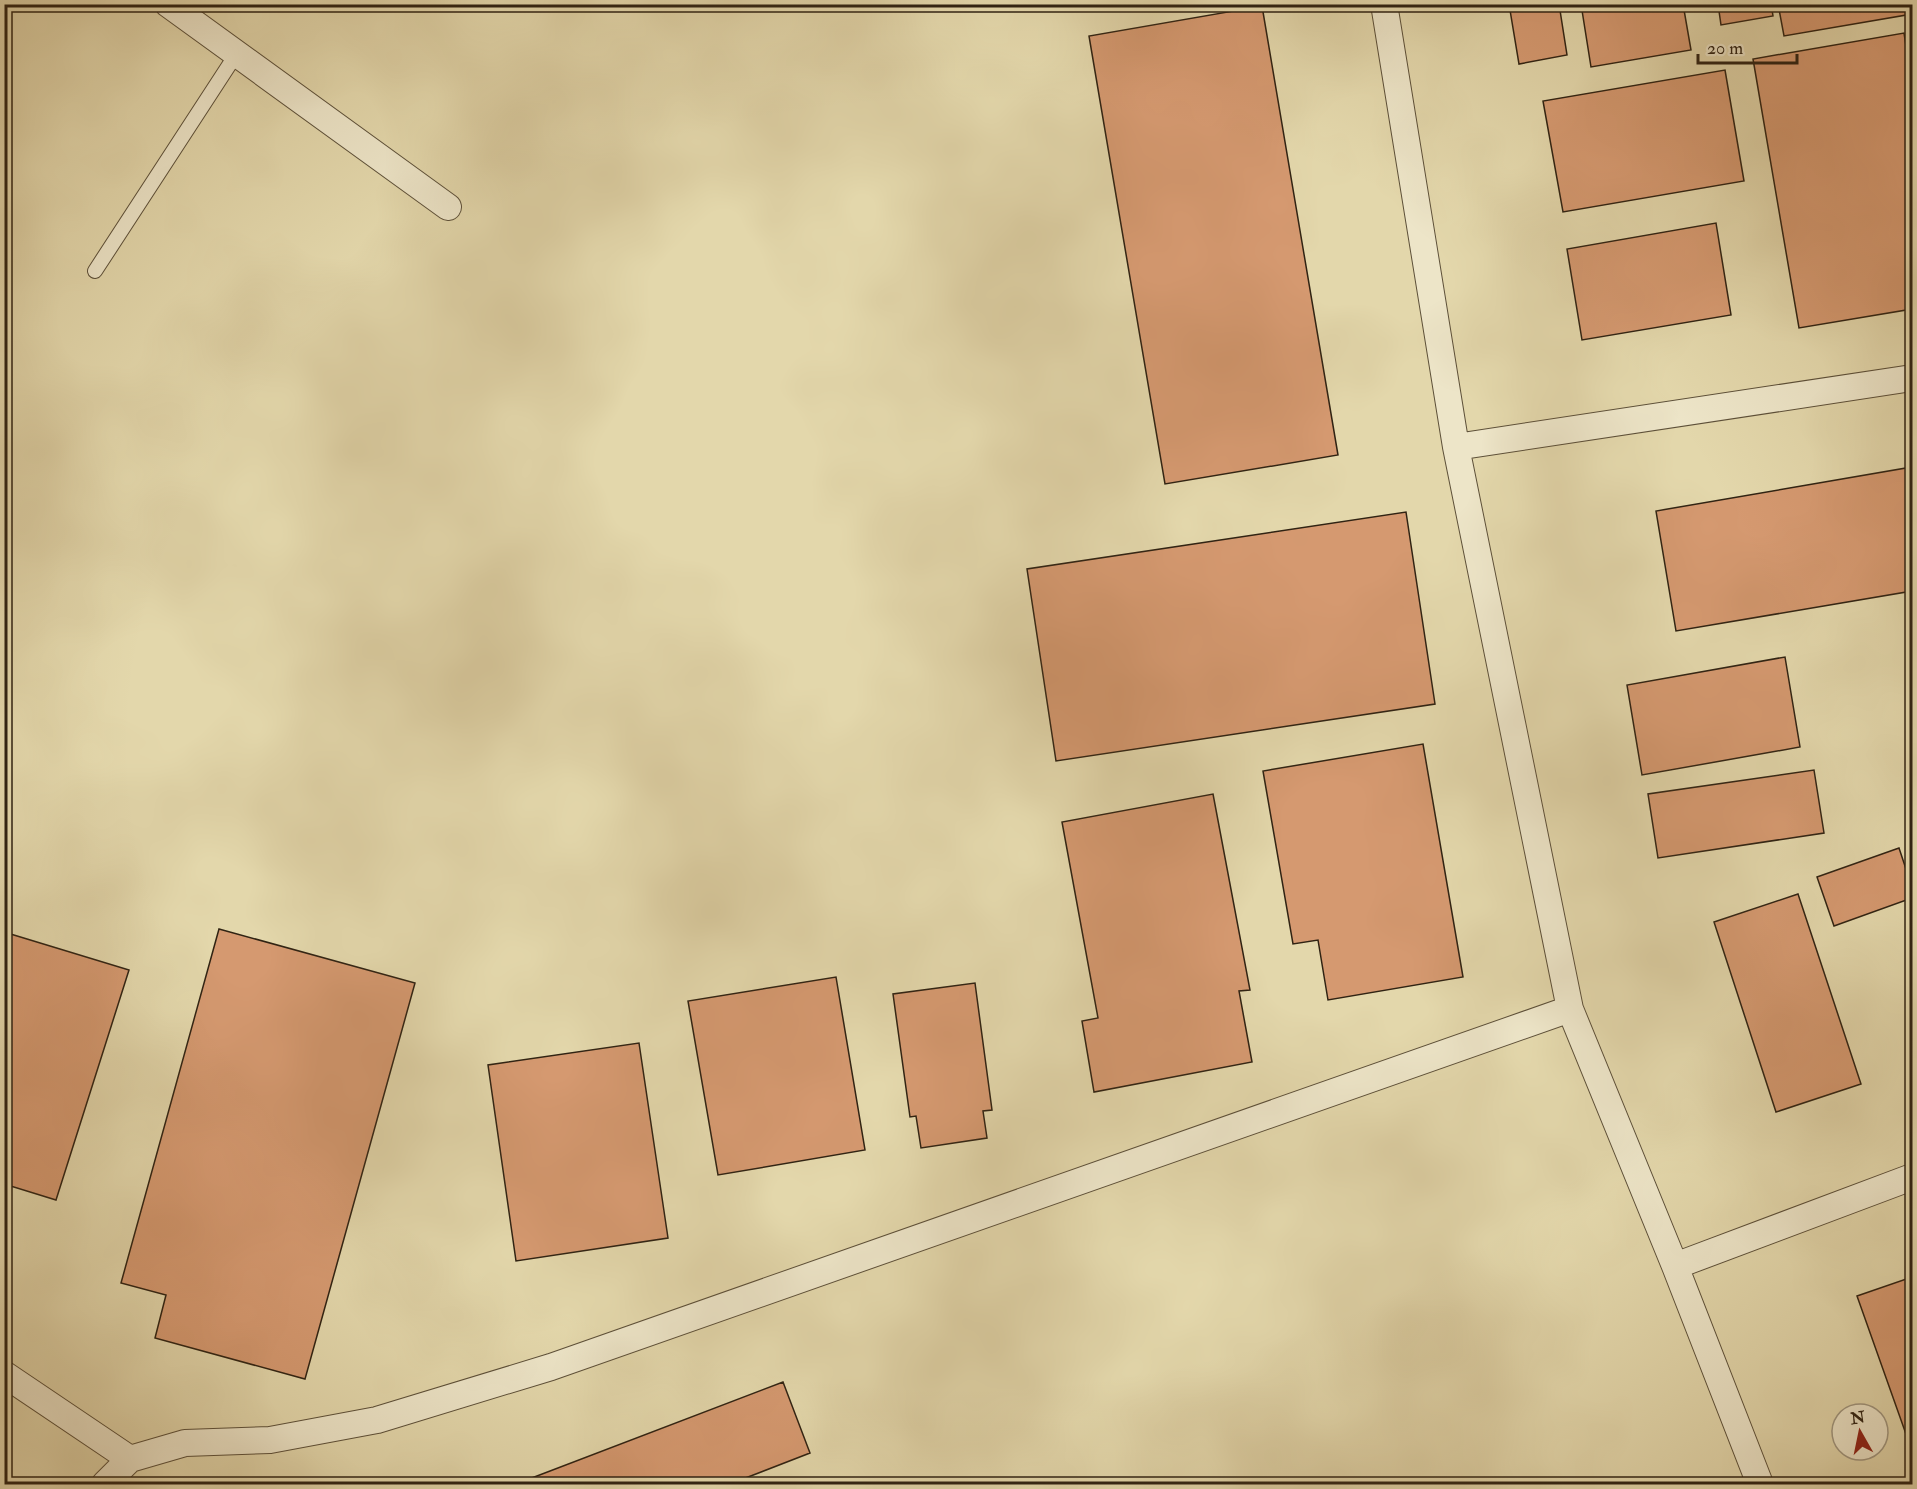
<svg xmlns="http://www.w3.org/2000/svg" width="1917" height="1489" viewBox="0 0 1917 1489" font-family="'IM FELL Double Pica',serif">
	<rect width="100%" height="100%" fill="#e3d7ab"/>
	<filter id="stains"><feTurbulence type="fractalNoise" baseFrequency=".00333" numOctaves="4"/><feColorMatrix values="0 0 0 0 .2 0 0 0 0 .09 0 0 0 0 .02 0 0 0 .5 -.17"/></filter>
	<radialGradient id="worn" r=".72"><stop offset=".6" stop-color="#630" stop-opacity="0"/><stop offset="1" stop-color="#630" stop-opacity=".3"/></radialGradient>
	<path fill="#d59970" stroke="#302313" stroke-width="1.5" d="M1509 4H1559L1567 55 1519 64Z
		M1581 4H1683L1691 50 1591 67Z
		M1718 4H1771L1773 16 1721 25Z
		M1778 4H1912V14L1784 36Z
		M1262 6 1338 455 1165 484 1089 36Z
		M1904 33 1912 86V309L1799 328 1753 59Z
		M1725 70 1744 181 1563 212 1543 101Z
		M1716 223 1731 315 1582 340 1567 249Z
		M1912 467V591L1676 631 1656 511Z
		M1406 512 1435 704 1056 761 1027 569Z
		M1785 657 1800 747 1642 775 1627 685Z
		M1423 744 1463 977 1328 1000 1318 940 1293 944 1263 771Z
		M1814 770 1824 833 1658 858 1648 794Z
		M1213 794 1250 990 1239 991 1252 1062 1094 1092 1082 1021 1098 1018 1062 822Z
		M1899 848 1912 887V898L1834 926 1817 877Z
		M1798 894 1861 1084 1776 1112 1714 922Z
		M219 929 415 983 305 1379 155 1338 166 1295 121 1283Z
		M4 932 129 970 56 1200 4 1184Z
		M836 977 865 1150 718 1175 688 1001Z
		M975 983 992 1110 983 1111 987 1138 921 1148 916 1116 910 1117 893 994Z
		M639 1043 668 1238 516 1261 488 1065Z
		M1912 1277V1451L1857 1296Z
		M783 1382 810 1453 730 1484H516Z"/>
	<g fill="none" stroke-linecap="round" stroke-linejoin="round">
		<defs>
			<path id="service" d="M95 271 237 53"/>
			<path id="minor" d="M168 4 448 207
				M1384 4 1456 447 1570 1009 1675 1266 1760 1484
				M1456 447 1912 378
				M1675 1266 1912 1177
				M4 1374 130 1459
				M105 1484 130 1459 185 1443 270 1440 377 1420 551 1367 1570 1009"/>
		</defs>
		<use href="#service" stroke="#5d5039" stroke-width="16"/>
		<use href="#minor" stroke="#5d5039" stroke-width="28"/>
		<use href="#service" stroke="#ede5c8" stroke-width="14"/>
		<use href="#minor" stroke="#ede5c8" stroke-width="26"/>
	</g>
	<rect width="1917" height="1489" fill="none" stroke="#e3d7ab" stroke-width="24"/>
	<rect x="6" y="6" width="1905" height="1477" fill="none" stroke="#302313" stroke-width="3"/>
	<rect x="12" y="12" width="1893" height="1465" fill="none" stroke="#302313" stroke-width="1.5"/>
	<g transform="translate(1860 1432) rotate(351)"><circle r="28" fill="#ede5c8" stroke="#a19780" stroke-width="1.5"/>
	<path d="M0-4.5L10 22L0 15L-10 22Z" fill="#8f2418"/>
	<text y="-9" font-size="16" font-weight="bold" text-anchor="middle" fill="#302313">N</text>
	</g>
	<path d="M1698 54v9h99v-9" fill="none" stroke="#302313" stroke-width="3"/>
	<text x="1707" y="54" font-size="18" fill="#302313" stroke="#ede5c8" stroke-width="4.5" paint-order="stroke">20 m</text>
	<rect width="100%" height="100%" filter="url(#stains)"/>
	<rect width="100%" height="100%" fill="url(#worn)"/>
</svg>
